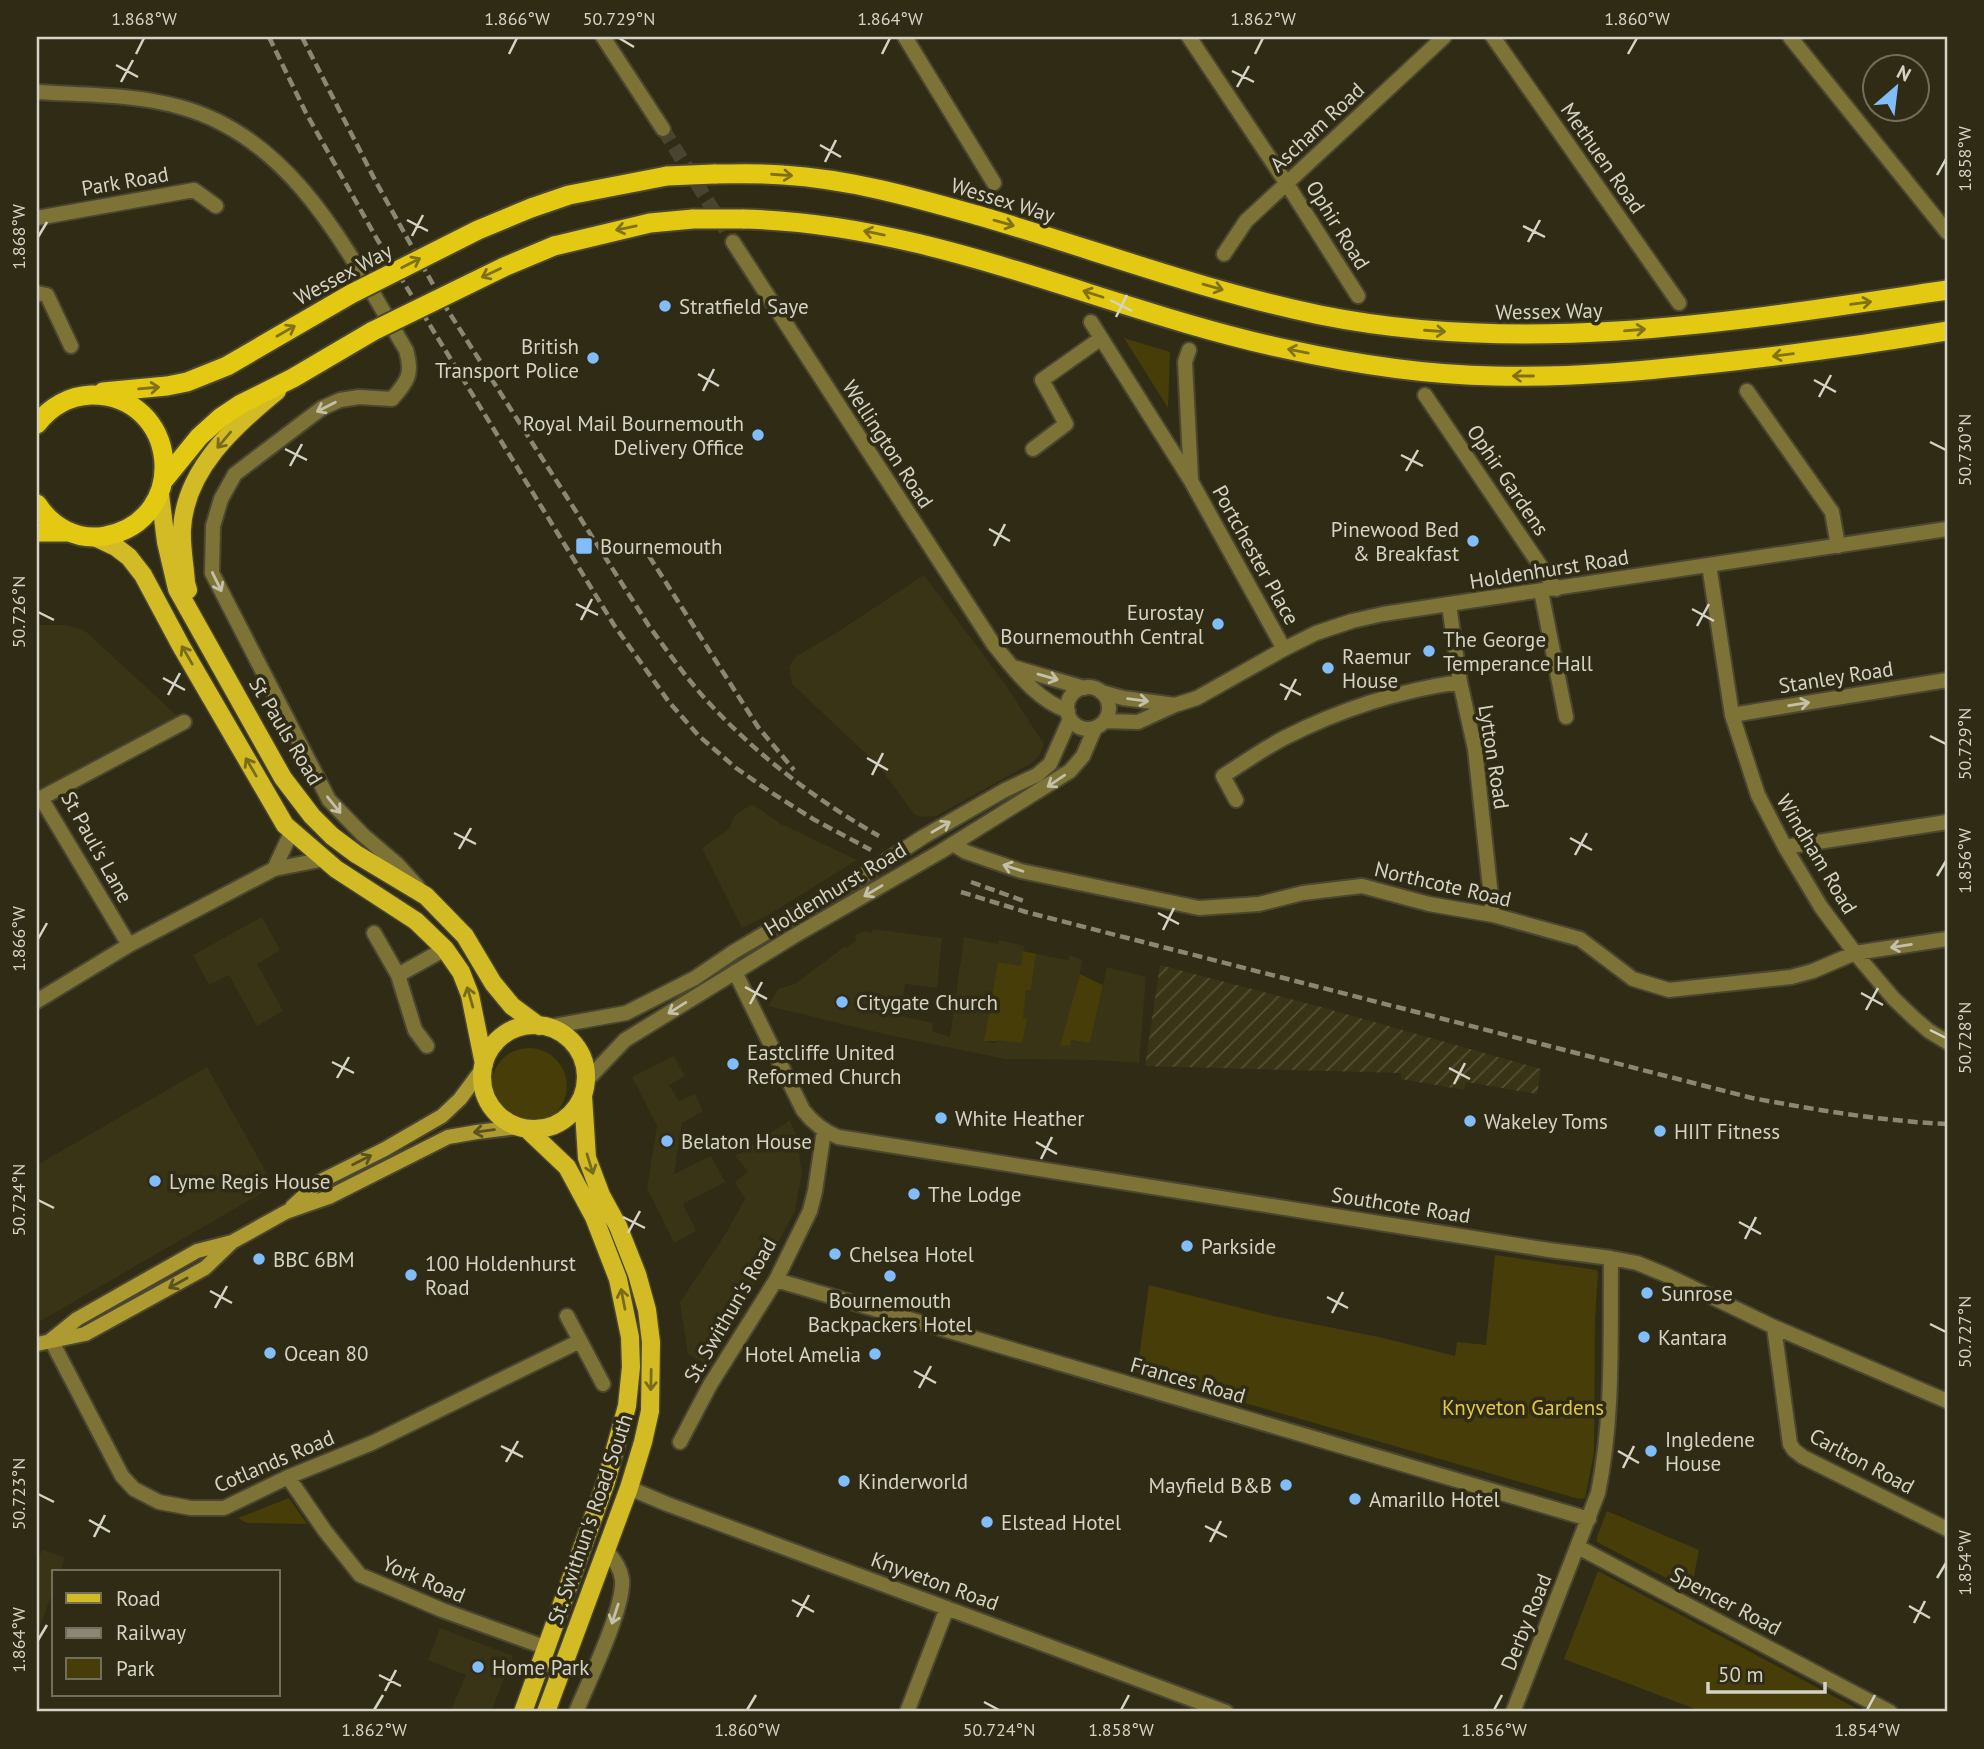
<svg xmlns="http://www.w3.org/2000/svg" width="1984" height="1749" viewBox="0 0 1984 1749" font-family="'PT Sans',sans-serif">
	<defs>
		<pattern id="industrial-furrows" width="10" height="10" patternUnits="userSpaceOnUse" patternTransform="scale(1.75)"><rect width="10" height="10" fill="#393416"/><path d="M-1 1l2-2M0 10L10 0M9 11l2-2" fill="none" stroke="#555036"/></pattern>
	</defs>
	<rect width="100%" height="100%" fill="#2f2b15"/>
	<path fill="#393416" d="M924 575 1005 684 1044 744 1040 754 1032 763 936 816 922 817 914 814 878 765 792 684 789 667 795 657 833 635Z
		M37 625H66L84 630 184 722 37 800Z
		M752 804 781 824 857 860 773 912 742 928 702 848 729 829 735 815Z
		M262 917 280 950 257 964 283 1011 257 1026 229 975 209 985 193 955Z
		M872 929 942 938 937 988 905 984 901 1016 933 1023 932 1031 950 1037 964 937 998 944 999 940 1024 946 1021 967 998 962 985 1041 996 1043 997 1040 1026 1019H1023L1021 1007 1026 990H1031L1036 954 1068 960 1070 955 1082 960 1080 974 1061 1046 1071 1040 1090 1043 1107 967 1146 977 1139 1063 1095 1060 1005 1059 888 1035 768 1006 778 989 795 984 844 947 847 948 856 940 855 935 865 931 872 933Z
		M674 1056 685 1076 669 1085 679 1101 695 1094 703 1111 682 1123 674 1174 711 1156 725 1182 683 1204 696 1231 674 1243 647 1188 657 1126 632 1077Z
		M207 1067 274 1186 37 1323V1165Z
		M790 1120 797 1138 802 1173 795 1211 710 1366 688 1354 680 1302 725 1235 745 1199 735 1182 748 1171 735 1156Z
		M42 1549 65 1558 60 1572H54V1588L37 1635V1564Z
		M440 1628 513 1656 491 1712H450L466 1675 428 1660Z"/>
	<path fill="url(#industrial-furrows)" d="M1160 965 1321 1007 1541 1069 1537 1094 1466 1082 1464 1090 1401 1079V1073L1145 1066Z"/>
	<path fill="#463d09" d="M1124 338 1170 352 1168 408Z
		M1023 951 1036 954 1031 990H1026L1023 1018 1027 1019 1022 1043 998 1040 997 1041H984L998 962 1021 966Z
		M1080 974 1103 985 1090 1043 1071 1040 1070 1045 1060 1046Z
		M491 1086a38 38 0 1 1 76 0a38 38 0 1 1-76 0Z
		M1495 1255 1596 1270 1598 1272 1595 1320 1594 1453 1585 1498 1579 1499 1137 1372 1149 1285 1273 1316 1379 1337 1455 1356 1457 1342 1486 1345Z
		M289 1498 307 1524 247 1523 238 1518Z
		M1607 1511 1699 1550 1691 1591 1597 1542V1537Z
		M1598 1571 1863 1712H1703L1564 1659Z"/>
	<g fill="none" stroke-linecap="round" stroke-linejoin="round">
		<path stroke="#48442f" stroke-width="14" stroke-dasharray="14 7" stroke-linecap="butt" d="M663 129 733 242"/>
		<defs>
			<path id="minor" d="M905 37 994 183
				M1189 37 1287 184 1358 296
				M1493 37 1679 303
				M1790 37 1947 232
				M37 92C84 95 134 94 180 107 295 138 350 256 406 350 413 374 408 381 392 399L359 397 340 400 322 408 235 474 221 499 213 526 212 573 329 800 363 835 397 864 418 887
				M37 218 194 190 216 206
				M1224 254 1246 221 1444 37
				M37 293 47 295 71 346
				M1091 322 1191 481 1284 649
				M1189 350 1185 362 1191 479
				M1747 391 1832 512 1838 546
				M1425 395 1556 589
				M1033 449 1066 424 1042 380 1100 339
				M1709 565 1732 715 1758 795 1785 847 1821 907 1855 953 1894 999 1915 1019 1929 1031 1947 1042
				M1541 591 1566 717
				M1449 605 1460 682 1475 749 1493 915
				M1732 715 1947 680
				M1236 800 1223 776C1243 763 1263 749 1284 738 1341 709 1396 691 1460 682
				M953 844 966 852 1021 871 1199 908 1259 904 1303 893 1362 886 1429 904 1493 915 1580 939 1633 979 1669 990 1791 977 1813 971 1855 953 1947 939
				M1785 847 1947 822
				M274 869 292 831
				M374 933 398 975 415 1030 427 1046
				M129 945 41 798 184 722
				M735 972 803 1110C813 1123 823 1131 838 1137L1549 1250 1611 1258 1637 1263 1664 1274 1774 1327 1947 1401
				M398 975 445 949
				M37 1001 129 945 274 869 325 859
				M776 1280 1589 1519
				M567 1316 603 1384
				M1774 1327 1790 1444 1794 1450 1803 1457 1947 1529
				M51 1340 122 1476 134 1489 159 1502 191 1508H224L288 1477 372 1443 580 1341
				M680 1442 710 1385 776 1280 810 1211 815 1191 824 1131
				M288 1477 325 1531 360 1575 442 1610 547 1648
				M629 1488 667 1504 1226 1712
				M1578 1547 1890 1712
				M576 1712C588 1683 625 1607 622 1579 620 1567 614 1560 607 1551
				M907 1712 947 1608
				M1513 1712 1598 1493C1614 1416 1610 1336 1611 1258"/>
			<path id="tertiary" d="M603 37 663 129
				M733 242 994 645C1015 670 1036 700 1068 711
				M1013 667 1084 688
				M1067 708a21 21 0 1 1 42 0a21 21 0 1 1-42 0Z
				M1101 692 1123 698 1175 705
				M1105 721 1138 722 1175 705 1197 698 1284 649 1316 633 1352 621 1383 614 1947 529
				M548 1027 626 1013 695 978 735 951 858 879 923 837 1005 790 1037 775 1050 764 1070 719
				M586 1081 625 1040 794 936 940 852 1070 771 1083 756 1095 728"/>
			<path id="secondary" d="M292 1207 319 1182 385 1149 442 1116 460 1099 483 1068
				M51 1340 77 1319 197 1251 232 1242 286 1212 329 1197 448 1137 477 1132 519 1127
				M37 1344 85 1334 205 1268 231 1243"/>
			<path id="primary" d="M160 494 166 542 177 589 283 778 312 816 332 836 356 854 426 896 465 936 493 983 512 1006 539 1026
				M97 538 116 547 129 557 143 575 181 646 285 825 336 869 416 921 445 949 461 972 470 995 484 1064
				M188 590 186 583C185 566 181 547 182 529 185 470 234 426 277 391
				M482 1077a52 52 0 1 1 104 0a52 52 0 1 1-104 0Z
				M523 1712 606 1482 627 1406 631 1367 630 1337 618 1279 594 1217 567 1167 527 1129
				M546 1712 629 1488 643 1442 650 1411 651 1342 647 1310 637 1274 618 1226 601 1195 587 1158 583 1096"/>
			<path id="trunk" d="M714 174C737 174 760 173 783 175 850 179 916 198 980 216 1093 249 1204 291 1320 315 1528 357 1740 321 1947 290
				M531 208 569 195 667 176
				M743 219C932 223 1104 310 1286 349 1354 364 1425 375 1494 376 1575 378 1654 370 1734 361 1805 353 1876 343 1947 331
				M554 246 650 223 693 219
				M103 392 167 386 187 382 227 366 351 294
				M37 424C50 407 69 396 91 395 179 394 192 520 105 536 77 541 52 527 37 504
				M164 480 199 437 220 418 241 404 293 378 373 331
				M37 532H66"/>
		</defs>
		<use href="#minor" stroke="#4a4631" stroke-width="18"/>
		<use href="#tertiary" stroke="#4a4631" stroke-width="18"/>
		<use href="#secondary" stroke="#4a4631" stroke-width="18"/>
		<use href="#primary" stroke="#4a4631" stroke-width="21"/>
		<use href="#trunk" stroke="#4a4631" stroke-width="23"/>
		<use href="#minor" stroke="#7e7337" stroke-width="14"/>
		<use href="#tertiary" stroke="#7e7337" stroke-width="14"/>
		<use href="#secondary" stroke="#ad9b32" stroke-width="14"/>
		<use href="#primary" stroke="#d2bb25" stroke-width="18"/>
		<use href="#trunk" stroke="#e3c912" stroke-width="19"/>
		<path stroke="#8a8775" stroke-width="4.5" stroke-dasharray="10 5" stroke-linecap="butt" d="M269 37 306 113 377 239 614 625 669 702 699 736 736 768 772 793 813 819 871 850
			M302 37 376 182 445 306 649 626C668 652 687 679 709 703 758 756 816 800 879 836
			M649 556 758 727 794 770
			M971 882 1024 901
			M961 892 1026 912 1752 1098C1817 1110 1881 1121 1947 1124"/>
		<defs>
			<path id="trunk-bridge" d="M667 176 714 174
				M693 219H743
				M351 294 478 230 531 208
				M373 331 504 267 554 246"/>
		</defs>
		<use href="#trunk-bridge" stroke="#4a4631" stroke-width="23" stroke-linecap="butt"/>
		<use href="#trunk-bridge" stroke="#e3c912" stroke-width="19"/>
	</g>
	<defs><path id="oneway-shaft" d="M-6 0H5M1.5-3L5.5 0L1.5 3" fill="none" stroke-width="1.6" stroke-linecap="round" stroke-linejoin="round" transform="scale(1.75)"/></defs>
	<g stroke="#807214">
		<use href="#oneway-shaft" transform="translate(782 175) rotate(4)"/>
		<use href="#oneway-shaft" transform="translate(1004 223) rotate(16)"/>
		<use href="#oneway-shaft" transform="translate(626 228) rotate(168)"/>
		<use href="#oneway-shaft" transform="translate(874 233) rotate(-168)"/>
		<use href="#oneway-shaft" transform="translate(411 263) rotate(-27)"/>
		<use href="#oneway-shaft" transform="translate(491 273) rotate(155)"/>
		<use href="#oneway-shaft" transform="translate(1213 287) rotate(16)"/>
		<use href="#oneway-shaft" transform="translate(1093 294) rotate(-162)"/>
		<use href="#oneway-shaft" transform="translate(1861 303) rotate(-8)"/>
		<use href="#oneway-shaft" transform="translate(1635 330) rotate(-5)"/>
		<use href="#oneway-shaft" transform="translate(286 331) rotate(-30)"/>
		<use href="#oneway-shaft" transform="translate(1435 331) rotate(4)"/>
		<use href="#oneway-shaft" transform="translate(1298 351) rotate(-169)"/>
		<use href="#oneway-shaft" transform="translate(1783 355) rotate(173)"/>
		<use href="#oneway-shaft" transform="translate(1523 376) rotate(180)"/>
		<use href="#oneway-shaft" transform="translate(149 388) rotate(-5)"/>
	</g>
	<g stroke="#c4c0a9">
		<use href="#oneway-shaft" transform="translate(326 407) rotate(153)"/>
		<use href="#oneway-shaft" transform="translate(217 582) rotate(64)"/>
		<use href="#oneway-shaft" transform="translate(1048 677) rotate(16)"/>
		<use href="#oneway-shaft" transform="translate(1138 700) rotate(7)"/>
		<use href="#oneway-shaft" transform="translate(1799 704) rotate(-9)"/>
		<use href="#oneway-shaft" transform="translate(1056 781) rotate(146)"/>
		<use href="#oneway-shaft" transform="translate(334 805) rotate(51)"/>
		<use href="#oneway-shaft" transform="translate(941 827) rotate(-30)"/>
		<use href="#oneway-shaft" transform="translate(1013 868) rotate(-162)"/>
		<use href="#oneway-shaft" transform="translate(873 891) rotate(149)"/>
		<use href="#oneway-shaft" transform="translate(1901 946) rotate(171)"/>
		<use href="#oneway-shaft" transform="translate(677 1008) rotate(148)"/>
		<use href="#oneway-shaft" transform="translate(615 1614) rotate(108)"/>
	</g>
	<g stroke="#786c1c">
		<use href="#oneway-shaft" transform="translate(224 440) rotate(130)"/>
		<use href="#oneway-shaft" transform="translate(187 655) rotate(-120)"/>
		<use href="#oneway-shaft" transform="translate(251 767) rotate(-120)"/>
		<use href="#oneway-shaft" transform="translate(470 997) rotate(-106)"/>
		<use href="#oneway-shaft" transform="translate(590 1164) rotate(73)"/>
		<use href="#oneway-shaft" transform="translate(623 1299) rotate(-101)"/>
		<use href="#oneway-shaft" transform="translate(651 1380) rotate(91)"/>
	</g>
	<g stroke="#5b521f">
		<use href="#oneway-shaft" transform="translate(484 1131) rotate(173)"/>
		<use href="#oneway-shaft" transform="translate(362 1160) rotate(-27)"/>
		<use href="#oneway-shaft" transform="translate(178 1283) rotate(151)"/>
	</g>
	<path fill="none" stroke="#d5d3c5" stroke-width="2.5" d="M619 38 634 47M136 54 144 38M509 54 517 38M882 54 890 38M1255 54 1263 38M1628 54 1637 38M116 65 138 77M1232 71 1254 82M121 82 133 60M1237 87 1249 66M820 145 841 157M825 162 836 140M1937 175 1946 159M407 220 428 231M1523 226 1545 237M412 236 423 215M38 237 47 222M1528 242 1540 220M1110 300 1132 311M1116 317 1127 295M698 374 719 386M1814 380 1836 392M703 391 714 369M1819 397 1831 375M1930 442 1946 450M285 449 307 460M1401 455 1423 466M290 466 302 444M1406 471 1418 450M989 529 1010 541M994 546 1005 524M576 604 598 615M1692 609 1714 621M38 612 54 620M581 620 592 599M1697 626 1709 604M163 678 185 690M1280 684 1301 695M168 695 180 673M1285 700 1296 679M1930 736 1946 744M867 758 888 770M872 775 883 753M454 833 476 844M1570 838 1592 850M459 849 471 828M1575 855 1587 833M1937 876 1946 861M1158 913 1179 924M1163 930 1174 908M38 939 47 923M745 987 767 999M1861 993 1883 1005M750 1004 762 982M1866 1010 1878 988M1930 1030 1946 1038M332 1062 354 1073M1449 1068 1470 1079M337 1078 349 1057M1454 1084 1465 1063M1036 1142 1057 1154M1041 1159 1052 1137M38 1200 54 1208M623 1217 645 1228M1739 1222 1761 1234M628 1233 640 1211M1745 1239 1756 1217M210 1291 232 1303M1327 1297 1348 1308M215 1308 227 1286M1332 1313 1343 1292M1930 1324 1946 1332M914 1371 936 1383M919 1388 931 1366M501 1446 523 1457M1618 1451 1639 1463M506 1462 518 1441M1623 1468 1634 1446M38 1494 54 1502M89 1520 110 1532M1205 1526 1227 1537M94 1537 105 1515M1210 1542 1221 1521M1937 1578 1946 1563M792 1600 814 1612M1909 1606 1930 1618M797 1617 809 1595M1914 1623 1925 1601M38 1640 47 1625M379 1675 401 1686M385 1691 396 1670M984 1702 999 1710M374 1710 383 1695M747 1710 756 1695M1121 1710 1129 1695M1494 1710 1502 1695M1867 1710 1875 1695"/>
	<g fill="#80bdfa" stroke="#2f2b15" stroke-width="2.5">
		<circle cx="665" cy="306" r="7"/>
		<circle cx="593" cy="358" r="7"/>
		<circle cx="758" cy="435" r="7"/>
		<circle cx="1473" cy="541" r="7"/>
		<rect x="575" y="537" width="18" height="18" rx="3.5"/>
		<circle cx="1218" cy="624" r="7"/>
		<circle cx="1429" cy="651" r="7"/>
		<circle cx="1328" cy="668" r="7"/>
		<circle cx="842" cy="1002" r="7"/>
		<circle cx="733" cy="1064" r="7"/>
		<circle cx="941" cy="1118" r="7"/>
		<circle cx="1470" cy="1121" r="7"/>
		<circle cx="1660" cy="1131" r="7"/>
		<circle cx="667" cy="1141" r="7"/>
		<circle cx="155" cy="1181" r="7"/>
		<circle cx="914" cy="1194" r="7"/>
		<circle cx="1187" cy="1246" r="7"/>
		<circle cx="835" cy="1254" r="7"/>
		<circle cx="259" cy="1259" r="7"/>
		<circle cx="411" cy="1275" r="7"/>
		<circle cx="890" cy="1276" r="7"/>
		<circle cx="1647" cy="1293" r="7"/>
		<circle cx="1644" cy="1337" r="7"/>
		<circle cx="270" cy="1353" r="7"/>
		<circle cx="875" cy="1354" r="7"/>
		<circle cx="1651" cy="1451" r="7"/>
		<circle cx="844" cy="1481" r="7"/>
		<circle cx="1286" cy="1485" r="7"/>
		<circle cx="1355" cy="1499" r="7"/>
		<circle cx="987" cy="1522" r="7"/>
		<circle cx="478" cy="1667" r="7"/>
	</g>
	<g text-anchor="middle" dominant-baseline="central" stroke-width="7" stroke-linejoin="round" paint-order="stroke">
		<g font-size="21" fill="#d5d3c5" stroke="#2f2b15">
			<text transform="translate(1317 127) rotate(-43)">Ascham Road</text>
			<text transform="translate(1603 158) rotate(55)">Methuen Road</text>
			<text transform="translate(125 181) rotate(-10)">Park Road</text>
			<text transform="translate(1003 200) rotate(17)">Wessex Way</text>
			<text transform="translate(1338 225) rotate(58)">Ophir Road</text>
			<text transform="translate(343 274) rotate(-28)">Wessex Way</text>
			<text transform="translate(1549 311) rotate(-1)">Wessex Way</text>
			<text transform="translate(888 444) rotate(57)">Wellington Road</text>
			<text transform="translate(1508 480) rotate(56)">Ophir Gardens</text>
			<text transform="translate(1256 555) rotate(61)">Portchester Place</text>
			<text transform="translate(1549 569) rotate(-9)">Holdenhurst Road</text>
			<text transform="translate(1836 677) rotate(-9)">Stanley Road</text>
			<text transform="translate(286 731) rotate(59)">St Pauls Road</text>
			<text transform="translate(1494 757) rotate(81)">Lytton Road</text>
			<text transform="translate(97 847) rotate(61)">St Paul's Lane</text>
			<text transform="translate(1817 854) rotate(59)">Windham Road</text>
			<text transform="translate(1443 884) rotate(13)">Northcote Road</text>
			<text transform="translate(835 889) rotate(-31)">Holdenhurst Road</text>
			<text transform="translate(1401 1205) rotate(9)">Southcote Road</text>
			<text transform="translate(730 1310) rotate(-60)">St. Swithun's Road</text>
			<text transform="translate(1188 1380) rotate(16)">Frances Road</text>
			<text transform="translate(274 1461) rotate(-23)">Cotlands Road</text>
			<text transform="translate(1862 1461) rotate(28)">Carlton Road</text>
			<text transform="translate(590 1519) rotate(-71)">St. Swithun's Road South</text>
			<text transform="translate(424 1579) rotate(23)">York Road</text>
			<text transform="translate(935 1581) rotate(20)">Knyveton Road</text>
			<text transform="translate(1726 1601) rotate(28)">Spencer Road</text>
			<text transform="translate(1526 1622) rotate(-68)">Derby Road</text>
		</g>
		<g font-size="21" fill="#d5d3c5" stroke="#2f2b15" text-anchor="start">
			<text x="679" y="306">Stratfield Saye</text>
			<text x="579" y="346" text-anchor="end">British<tspan x="579" dy="24">Transport Police</tspan></text>
			<text x="744" y="423" text-anchor="end">Royal Mail Bournemouth<tspan x="744" dy="24">Delivery Office</tspan></text>
			<text x="1459" y="529" text-anchor="end">Pinewood Bed<tspan x="1459" dy="24">&amp; Breakfast</tspan></text>
			<text x="600" y="546">Bournemouth</text>
			<text x="1204" y="612" text-anchor="end">Eurostay<tspan x="1204" dy="24">Bournemouthh Central</tspan></text>
			<text x="1443" y="639">The George<tspan x="1443" dy="24">Temperance Hall</tspan></text>
			<text x="1342" y="656">Raemur<tspan x="1342" dy="24">House</tspan></text>
			<text x="856" y="1002">Citygate Church</text>
			<text x="747" y="1052">Eastcliffe United<tspan x="747" dy="24">Reformed Church</tspan></text>
			<text x="955" y="1118">White Heather</text>
			<text x="1484" y="1121">Wakeley Toms</text>
			<text x="1674" y="1131">HIIT Fitness</text>
			<text x="681" y="1141">Belaton House</text>
			<text x="169" y="1181">Lyme Regis House</text>
			<text x="928" y="1194">The Lodge</text>
			<text x="1201" y="1246">Parkside</text>
			<text x="849" y="1254">Chelsea Hotel</text>
			<text x="273" y="1259">BBC 6BM</text>
			<text x="425" y="1263">100 Holdenhurst<tspan x="425" dy="24">Road</tspan></text>
			<text x="1661" y="1293">Sunrose</text>
			<text x="890" y="1300" text-anchor="middle">Bournemouth<tspan x="890" dy="24">Backpackers Hotel</tspan></text>
			<text x="1658" y="1337">Kantara</text>
			<text x="284" y="1353">Ocean 80</text>
			<text x="861" y="1354" text-anchor="end">Hotel Amelia</text>
			<text x="1665" y="1439">Ingledene<tspan x="1665" dy="24">House</tspan></text>
			<text x="858" y="1481">Kinderworld</text>
			<text x="1272" y="1485" text-anchor="end">Mayfield B&amp;B</text>
			<text x="1369" y="1499">Amarillo Hotel</text>
			<text x="1001" y="1522">Elstead Hotel</text>
			<text x="492" y="1667">Home Park</text>
		</g>
		<g font-size="21" fill="#e1c940" stroke="#2f2b15">
			<text x="1523" y="1407">Knyveton Gardens</text>
		</g>
	</g>
	<rect width="1984" height="1749" fill="none" stroke="#2f2b15" stroke-width="77"/>
	<rect x="52" y="1570" width="228" height="126" fill="#2f2b15" stroke="#716e5b" stroke-width="2"/>
	<rect x="66" y="1593" width="35" height="10" fill="#d2bb25" stroke="#716e5b" stroke-width="2"/>
	<text x="116" y="1606" font-size="21" fill="#d5d3c5">Road</text>
	<rect x="66" y="1628" width="35" height="10" fill="#8a8775" stroke="#716e5b" stroke-width="2"/>
	<text x="116" y="1640" font-size="21" fill="#d5d3c5">Railway</text>
	<rect x="66" y="1658" width="35" height="21" fill="#463d09" stroke="#716e5b" stroke-width="2"/>
	<text x="116" y="1676" font-size="21" fill="#d5d3c5">Park</text>
	<g transform="translate(1896 88) rotate(28)"><circle r="33" fill="#2f2b15" stroke="#716e5b" stroke-width="2"/>
	<path d="M0-5L12 26L0 18L-12 26Z" fill="#80bdfa"/>
	<text y="-10" font-size="19" font-weight="bold" text-anchor="middle" fill="#d5d3c5">N</text>
	</g>
	<path d="M1708 1682v10h117v-10" fill="none" stroke="#d5d3c5" stroke-width="3.5"/>
	<text x="1718" y="1682" font-size="21" fill="#d5d3c5" stroke="#2f2b15" stroke-width="5" paint-order="stroke">50 m</text>
	<rect x="38" y="38" width="1908" height="1672" fill="none" stroke="#d5d3c5" stroke-width="2.5"/>
	<g font-size="18" text-anchor="middle" fill="#d5d3c5">
		<text x="144" y="25">1.868°W</text>
		<text x="517" y="25">1.866°W</text>
		<text x="619" y="25">50.729°N</text>
		<text x="890" y="25">1.864°W</text>
		<text x="1263" y="25">1.862°W</text>
		<text x="1637" y="25">1.860°W</text>
		<text transform="translate(1965 159) rotate(-90)" y="6">1.858°W</text>
		<text transform="translate(19 237) rotate(-90)" y="6">1.868°W</text>
		<text transform="translate(1965 450) rotate(-90)" y="6">50.730°N</text>
		<text transform="translate(19 612) rotate(-90)" y="6">50.726°N</text>
		<text transform="translate(1965 744) rotate(-90)" y="6">50.729°N</text>
		<text transform="translate(1965 861) rotate(-90)" y="6">1.856°W</text>
		<text transform="translate(19 939) rotate(-90)" y="6">1.866°W</text>
		<text transform="translate(1965 1038) rotate(-90)" y="6">50.728°N</text>
		<text transform="translate(19 1200) rotate(-90)" y="6">50.724°N</text>
		<text transform="translate(1965 1332) rotate(-90)" y="6">50.727°N</text>
		<text transform="translate(19 1494) rotate(-90)" y="6">50.723°N</text>
		<text transform="translate(1965 1563) rotate(-90)" y="6">1.854°W</text>
		<text transform="translate(19 1640) rotate(-90)" y="6">1.864°W</text>
		<text x="374" y="1736">1.862°W</text>
		<text x="747" y="1736">1.860°W</text>
		<text x="999" y="1736">50.724°N</text>
		<text x="1121" y="1736">1.858°W</text>
		<text x="1494" y="1736">1.856°W</text>
		<text x="1867" y="1736">1.854°W</text>
	</g>
</svg>
